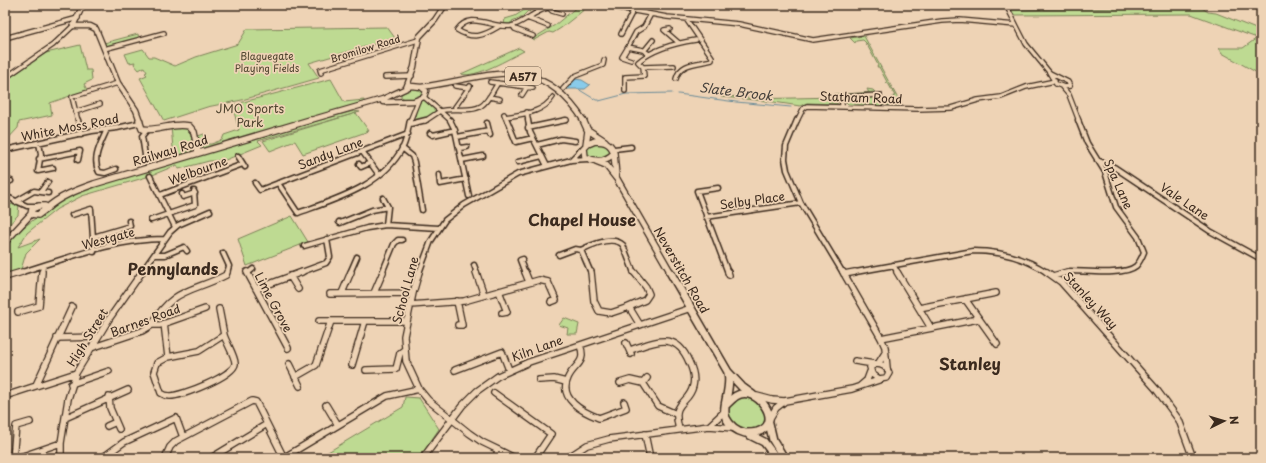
<svg xmlns="http://www.w3.org/2000/svg" width="1266" height="463" viewBox="0 0 1266 463" font-family="'Playpen Sans',sans-serif">
	<rect width="100%" height="100%" fill="#eed3b5"/>
	<filter id="ink" filterUnits="userSpaceOnUse"><feTurbulence type="fractalNoise" baseFrequency=".025" numOctaves="2"/><feDisplacementMap in="SourceGraphic" scale="8" xChannelSelector="R" yChannelSelector="G"/><feConvolveMatrix kernelMatrix="1 2 1 2 8 2 1 2 1" color-interpolation-filters="sRGB"/></filter>
	<g filter="url(#ink)">
		<path fill="#beda92" stroke="#7c8258" d="M532 5H544L531 9 532 10 529 11 530 12 528 11 522 17H520L521 18H519L512 21 513 23H510L511 24H504L505 19 515 16Z
			M576 5H590L561 28 553 33 549 32 534 40 532 39 555 25 578 6Z
			M1183 5 1202 8 1208 12 1216 13 1261 31V75L1222 53 1219 48H1243L1257 38 1191 14 1014 15 1010 10 1185 7Z
			M387 27 395 38 309 63 319 78 242 100 207 107 164 121 140 78 147 75 145 73 147 72 144 67 139 70 134 64 135 62 129 63 125 54 143 49 149 57H154L175 66 196 57 238 44 247 29Z
			M138 34 139 40 106 48 104 43Z
			M864 36 897 97 901 106H892L890 101 894 99 893 96H895L888 83H886L887 82 879 67H877L878 65 867 45 865 44H867L863 40 856 41 855 43 850 38Z
			M80 45 86 70H91L92 80 84 84 87 90 50 103 52 115 19 122 18 128 5 142V81L46 53Z
			M519 48 524 51C510 58 475 79 461 74Z
			M331 79 344 102 364 100V102L205 149 201 148 198 142V136L204 134 206 144H211L222 140 224 135 239 130 232 105Z
			M416 87 424 91 421 96 408 100 401 97V95L404 90Z
			M867 89 873 90 875 92 846 94 839 97 837 104 807 103 800 106 767 101 721 97 743 96 750 99 837 97 834 94 869 93Z
			M874 97 890 101 892 104 889 106 848 104 846 102 848 98Z
			M424 100 436 110V112L422 121 415 122 416 109 418 103Z
			M354 111 360 112 356 113 369 131 303 154 295 141 270 151 263 141 356 113 258 141 262 145 223 161H209L179 169 177 165 150 176 82 196 57 209 27 233 18 247 40 239 26 253 20 273 5 277V247L16 233 57 202 87 188 287 129Z
			M171 127C194 128 190 130 193 150L174 158Z
			M602 143 611 148V154L600 159 588 156 585 149 590 144Z
			M16 203 19 204 18 215 5 229V206Z
			M292 216 308 242 247 266 238 239Z
			M564 318 579 324 577 334H567L568 328 559 325Z
			M405 397 419 398 439 429 419 458H318L403 407Z
			M742 397 756 399 768 416 764 426 748 431 735 426 728 414 731 404Z"/>
		<path fill="#89cbea" stroke="#6a8b98" d="M575 79 582 80 590 85 585 89H566Z"/>
		<g fill="none" stroke-linecap="round" stroke-linejoin="round">
			<path stroke="#6a8b98" stroke-width="1" d="M578 89 596 100H599
				M678 94 736 102 791 107
				M599 101 626 94 672 93"/>
			<defs>
				<path id="minor-far2" d="M469 5 476 6
					M602 5 667 17 739 24 813 40 942 21 960 20 1016 25
					M1006 5 1026 44 1049 72 1056 84 1064 87 1070 86
					M549 8 552 11 562 14
					M527 18 548 26
					M513 26 515 29 533 36
					M498 27C483 36 473 40 457 30 471 10 492 29 511 26 520 24 528 17 536 13 542 9 549 8 556 5
					M670 29 664 30 679 43
					M621 34 633 11
					M5 38 78 18
					M628 47 622 57 631 60
					M104 49 164 33
					M644 51 653 40
					M649 54 643 50 628 47 636 32 644 27 651 14
					M643 67 638 62C653 49 676 43 696 40
					M643 67 674 66
					M321 73 320 70 418 40
					M1050 73 1068 82 1070 86
					M385 77 412 76
					M5 78 53 45 73 26
					M676 79C680 62 698 64 712 60V57L686 19
					M490 82 533 88
					M455 86 469 88
					M1062 87 1069 95 1079 121
					M563 89 575 76 603 65 604 60
					M625 91V77L644 76 643 67
					M522 95 527 87
					M424 97 440 111
					M489 97 500 99
					M455 107 470 86
					M842 107V99L845 97 880 95
					M440 111 451 121
					M440 111C452 107 471 113 481 106 488 102 493 90 498 83
					M75 112 100 104
					M527 112 528 121
					M504 114 507 121
					M505 117C523 114 543 113 553 97
					M78 121 72 97 118 83
					M410 121 418 101
					M425 121 440 111
					M561 121 567 120
					M797 121 803 109 807 106 918 109 951 108 978 100 1001 97 1026 87 1055 81"/>
				<path id="minor-far1" d="M78 120 81 134
					M450 120 455 130 469 196
					M507 120 516 142 533 138
					M528 120 530 132 547 166
					M797 120 786 146 785 159 787 170 801 203 843 273
					M487 123 490 135
					M410 124 426 120
					M528 128 566 120
					M107 129C102 142 91 158 99 172L105 173 116 169
					M146 131 142 136 146 162
					M430 133 433 135 455 130
					M457 137 489 131
					M39 143 41 154 38 171 53 168
					M537 145 561 139 575 141
					M402 148 412 156 414 162 422 210
					M460 148 467 147
					M614 149 631 147
					M5 150 92 131 117 128 139 123
					M362 151 379 175
					M238 156 245 167
					M39 159 80 151 78 160
					M572 159 584 147
					M462 160 483 156
					M1097 160 1114 167 1210 231 1261 259
					M518 162 542 156
					M359 164 361 167 370 163
					M439 175 440 184 466 179
					M150 176 175 227
					M5 183 11 181
					M255 183 260 190 408 134
					M278 183 298 213C336 199 383 186 403 147 407 139 408 129 410 120
					M718 188 697 191 728 273
					M42 190 48 182
					M182 194 183 197 195 193
					M160 195 243 164
					M5 196 27 206H37
					M383 198 388 207 386 225
					M15 202 34 191 48 193
					M72 215 91 209 94 252
					M706 217 801 203
					M151 220 195 205 194 191
					M339 222 340 223 372 210 388 207
					M93 237 130 226 129 221
					M304 246 367 228 386 225 439 228
					M223 253 229 266 227 273
					M155 255H165L184 247 187 251
					M559 255 575 249 581 250
					M523 259 520 260 525 273
					M474 265 477 273
					M893 265 898 273
					M19 273C65 259 115 239 164 239
					M42 273 43 266
					M141 273 170 232 178 225 210 211
					M248 273 253 269
					M299 273 326 263 330 257 327 239
					M350 273 357 257
					M382 273 394 244 398 240H402
					M419 273 431 241 445 220 464 205 518 174 571 160 588 159
					M591 273 581 250C591 245 613 235 623 245L634 273
					M850 273 973 251C999 251 1026 258 1048 273
					M1063 273 1070 271C1086 271 1124 276 1136 266 1140 262 1142 257 1144 252L1138 237 1116 207 1105 172 1087 143 1078 120"/>
				<path id="minor" d="M247 272 288 348
					M419 272 413 293 404 336 406 361 419 389 428 400 469 433 482 442 515 458
					M476 272 484 295
					M525 272 529 282
					M591 272 594 301 599 311 611 313 629 307
					M728 272 729 275
					M843 272 881 338 885 347 887 368
					M897 272 931 328
					M1047 272 1061 282 1156 389 1179 420 1193 458
					M844 274 855 272
					M290 276 298 289
					M1053 276 1067 272
					M5 277 22 272
					M256 289 302 272
					M499 291 507 312 502 313
					M342 293 351 272
					M374 293 383 272
					M330 294 413 293
					M965 299 997 344
					M457 301 462 325H458
					M410 305 464 301 539 280 548 282 556 300 551 302
					M629 307 640 325
					M629 307 645 300 649 294 646 287 634 272
					M919 308 996 293
					M219 309 224 335
					M18 312 39 306 42 272
					M319 321H407
					M164 323 168 357
					M152 325C172 288 193 292 226 275L227 272
					M224 335C226 342 236 358 235 364 233 376 182 396 170 396 166 396 164 395 161 393L154 372 157 363 168 357 199 351Z
					M57 338 97 337
					M881 338 978 319
					M626 343 631 354
					M580 345C587 364 574 364 568 378 558 399 583 412 599 418L626 408 624 402
					M91 348 142 331 152 325H160L205 309
					M630 350C655 342 676 330 689 362 693 370 695 378 693 386 690 399 682 400 678 409 675 415 678 424 679 430
					M855 361 874 364
					M289 364 300 386
					M876 364C883 364 887 367 889 373L886 378 879 379 872 374 870 367Z
					M878 364 885 353
					M352 365 365 321
					M366 370 396 369 400 353 404 350
					M455 370 502 352 509 370
					M295 377 316 365 331 321
					M539 380 554 379 566 382
					M620 383 630 380 643 383 647 378
					M643 383 658 406 676 414
					M71 384 109 371
					M36 385 72 307
					M860 386 867 380 870 372
					M494 393 551 434 535 458
					M5 396 76 373
					M757 396 772 400 785 401 852 389 882 379
					M326 405 338 425
					M65 418 128 390
					M770 418 776 408 785 401
					M116 422 119 429
					M710 425 725 411
					M107 426 116 422 110 408 109 397
					M645 434 650 458
					M13 458 16 426 30 422
					M17 458 61 443
					M61 458V443L68 399 76 373 109 319 142 272
					M102 458 124 442 176 418 183 437
					M165 458 170 447 176 441 252 401 256 402 284 458
					M211 458 267 424
					M283 458 387 396 419 389
					M423 458 462 406 477 391 498 376 529 362 691 308
					M495 458 499 450
					M567 458 587 445 609 439 709 426 733 428"/>
				<path id="major-far2" d="M73 26H90L96 29 118 83 136 110 140 121
					M73 26 83 5
					M421 87C489 78 538 49 584 121
					M406 88 414 67 419 37 435 20 445 5
					M383 102 414 101 424 97 426 91
					M307 121 383 99 411 86 421 87 426 91"/>
				<path id="major-far1" d="M139 120 142 129C158 132 173 122 189 126L194 132 198 152
					M583 120 588 131 586 145
					M588 130 605 141
					M595 141C605 141 611 143 614 153 606 162 595 162 585 157L584 148 588 144Z
					M614 153 616 176
					M596 161 606 165 617 179 671 273
					M39 206H45L46 209 38 215 31 214 32 209Z
					M46 209C60 196 77 190 94 184L310 120
					M5 242 31 214"/>
				<path id="major" d="M670 272 728 372 742 387 753 395
					M727 404C730 401 733 398 736 396 756 383 786 424 757 432 753 433 750 433 745 433 737 431 730 426 726 418 721 406 732 389 728 373
					M769 423 773 440 784 458
					M748 434 764 442 776 458"/>
			</defs>
			<use href="#minor-far2" stroke="#3b2a1e" stroke-width="6"/>
			<use href="#minor-far1" stroke="#3b2a1e" stroke-width="7"/>
			<use href="#minor" stroke="#3b2a1e" stroke-width="8"/>
			<use href="#major-far2" stroke="#3b2a1e" stroke-width="7"/>
			<use href="#major-far1" stroke="#3b2a1e" stroke-width="8"/>
			<use href="#major" stroke="#3b2a1e" stroke-width="10"/>
			<use href="#minor-far2" stroke="#eed3b5" stroke-width="3.5"/>
			<use href="#minor-far1" stroke="#eed3b5" stroke-width="4"/>
			<use href="#minor" stroke="#eed3b5" stroke-width="5.5"/>
			<use href="#major-far2" stroke="#eed3b5" stroke-width="4.5"/>
			<use href="#major-far1" stroke="#eed3b5" stroke-width="5.5"/>
			<use href="#major" stroke="#eed3b5" stroke-width="7"/>
		</g>
	</g>
	<g text-anchor="middle" dominant-baseline="central" stroke-width="3.5" stroke-linejoin="round" paint-order="stroke">
		<g font-size="10" fill="#3b2a1e" stroke="#eed3b5">
			<text transform="translate(365 48) rotate(-17)">Bromilow Road</text>
		</g>
		<g font-size="10" fill="#4f442f" stroke="#eed3b5">
			<text x="267" y="55">Blaguegate<tspan x="267" dy="12">Playing Fields</tspan></text>
		</g>
		<rect fill="#eed3b5" stroke="#715d4b" stroke-width="1" x="505" y="67" width="36" height="18" rx="3"/>
		<g font-size="11" font-weight="bold" fill="#3b2a1e">
			<text x="523" y="76">A577</text>
		</g>
		<g font-size="12" fill="#3b2a1e" stroke="#eed3b5">
			<text transform="translate(861 97) rotate(2)">Statham Road</text>
			<text transform="translate(70 127) rotate(-11)">White Moss Road</text>
			<text transform="translate(170 150) rotate(-17)">Railway Road</text>
			<text transform="translate(330 153) rotate(-21)">Sandy Lane</text>
			<text transform="translate(198 170) rotate(-20)">Welbourne</text>
			<text transform="translate(1119 184) rotate(66)">Spa Lane</text>
			<text transform="translate(752 200) rotate(-8)">Selby Place</text>
			<text transform="translate(1185 201) rotate(34)">Vale Lane</text>
			<text transform="translate(108 238) rotate(-15)">Westgate</text>
			<text transform="translate(682 270) rotate(60)">Neverstitch Road</text>
			<text transform="translate(405 290) rotate(-75)">School Lane</text>
			<text transform="translate(1091 300) rotate(47)">Stanley Way</text>
			<text transform="translate(274 302) rotate(62)">Lime Grove</text>
			<text transform="translate(145 320) rotate(-20)">Barnes Road</text>
			<text transform="translate(87 337) rotate(-58)">High Street</text>
			<text transform="translate(537 348) rotate(-20)">Kiln Lane</text>
		</g>
		<g font-size="12" fill="#4f442f" stroke="#eed3b5">
			<text x="250" y="108">JMO Sports<tspan x="250" dy="14">Park</tspan></text>
		</g>
		<g font-size="13" font-style="italic" fill="#47423d" stroke="#eed3b5">
			<text transform="translate(736 91) rotate(7)">Slate Brook</text>
		</g>
		<g font-size="16" font-weight="bold" fill="#3b2a1e" stroke="#eed3b5">
			<text x="582" y="219">Chapel House</text>
			<text x="173" y="268">Pennylands</text>
			<text x="970" y="363">Stanley</text>
		</g>
	</g>
	<rect width="1266" height="463" fill="none" stroke="#eed3b5" stroke-width="20"/>
	<rect x="10" y="10" width="1246" height="443" fill="none" stroke="#3b2a1e" stroke-width="1.5" filter="url(#ink)"/>
	<g transform="translate(1224 421) rotate(85)" stroke="#eed3b5" stroke-width="3" paint-order="stroke">
	<path d="M0-3L7 15L0 10L-7 15Z" fill="#3b2a1e"/>
	<text y="-6" font-size="11" font-weight="bold" text-anchor="middle" fill="#3b2a1e">N</text>
	</g>
</svg>
